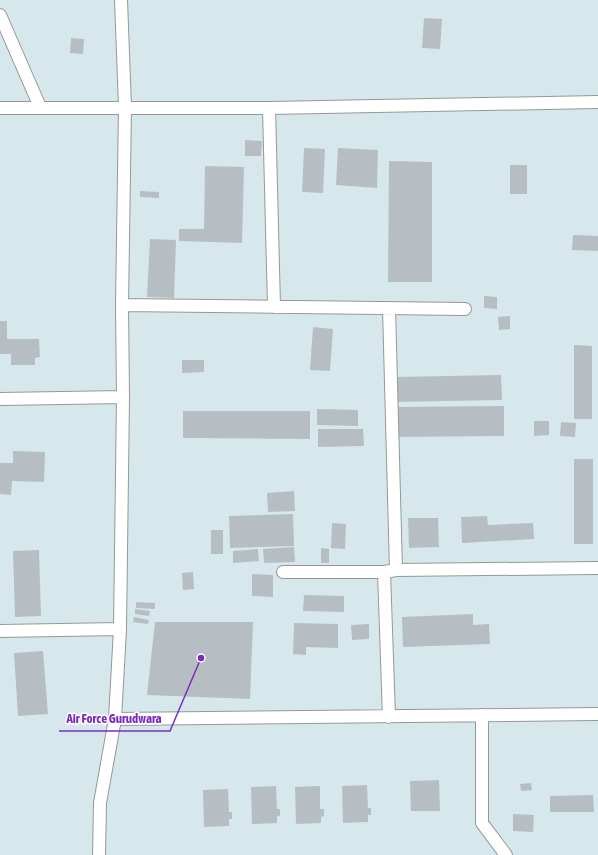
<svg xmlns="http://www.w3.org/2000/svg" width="598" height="855" viewBox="0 0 598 855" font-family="'Asap Condensed',sans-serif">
	<rect width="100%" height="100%" fill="#e7eaf0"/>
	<path fill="#d7e8ec" d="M0 0H598V855H0Z"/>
	<path fill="#b6bec4" d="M424 18 442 19 440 49 422 48Z
		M71 38 84 39 83 54 70 53Z
		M245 140 262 141 261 156H245Z
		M304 148 325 149 323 193 302 192Z
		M338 148 378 150 377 188 336 185Z
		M389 161 432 162V282H388Z
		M510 165H527V194H510Z
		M205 166 244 167 242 243 179 241V229H204Z
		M140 191 159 192V198L140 197Z
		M573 235 598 236V251L572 250Z
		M150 239 176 240 174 298 147 297Z
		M484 296 497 297V309L484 308Z
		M510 316V329L499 330 498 317Z
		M0 321H7V339H39L40 357 35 358V365H11V354H0Z
		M313 327 333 329 330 371 310 370Z
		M574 345 592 346V419H574Z
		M182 360H204V372L182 373Z
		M501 375 502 400 394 402V377Z
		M504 406V436L393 437 392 407Z
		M317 409 358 410V426L317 425Z
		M183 411H310V439L183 438Z
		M534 421H549V435L534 436Z
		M561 422 576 423 575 437 560 436Z
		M318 429H363L364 446 318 447Z
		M13 451 45 452 44 482 12 481 11 495 0 494V463H13Z
		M574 459H593V544H574Z
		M294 491 295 511 268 512 267 493Z
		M293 514 294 546 230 548 229 516Z
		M487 516 488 525 533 523 534 539 462 543 461 517Z
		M408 518H438L439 547 409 548Z
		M332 523 346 524 345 549 331 548Z
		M211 530H223V554H211Z
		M294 547 295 562 264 563 263 549Z
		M321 548 329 549V563H321Z
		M258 549 259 561 233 563V551Z
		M39 550 41 616 15 617 13 551Z
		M193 572 194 589 183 590 182 573Z
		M252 574 273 575V597L252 596Z
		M304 595 344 596V612L303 611Z
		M136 602 155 603V609L136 608Z
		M135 609 150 611 149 616 135 614Z
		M473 614V625L489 624 490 644 403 647 402 617Z
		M134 617 149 620 148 624 133 622Z
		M155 622H253L250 699 147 695Z
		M294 623 338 624V648L306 647V655L293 654Z
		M369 624V639L352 640 351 625Z
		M43 651 48 714 18 716 14 653Z
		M439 780 440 811H411L410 781Z
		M531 783 532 790 521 791 520 784Z
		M367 785 368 808H371V815H368V822L343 823 342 786Z
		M276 786 277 809H280V816H277V823L252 824 251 787Z
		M320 786V809H324V816L321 817V823L296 824 295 787Z
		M228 789 229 812H232V819H229V826L204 827 203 790Z
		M593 795 594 812H550V796Z
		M513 814 534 815 533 832 513 831Z"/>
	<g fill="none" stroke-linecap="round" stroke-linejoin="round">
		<defs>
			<path id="street" d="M0 15 40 107
				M0 108H269L598 102
				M269 108 274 307
				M122 305 465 309
				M389 308 396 570
				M0 399 123 397
				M283 572H384L396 570 598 568
				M384 572 389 717
				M0 631 120 629
				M482 715V823L506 855
				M115 719 598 714
				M99 855 100 803 115 719 120 629 123 397 122 305 125 107 121 0"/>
		</defs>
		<use href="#street" stroke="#979797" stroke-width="14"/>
		<use href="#street" stroke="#fff" stroke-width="12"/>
	</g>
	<path fill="none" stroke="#7b2cbf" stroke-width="1.5" d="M201 658L170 731H59"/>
	<circle fill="#7b2cbf" stroke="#fff" stroke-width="1.5" cx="201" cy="658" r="4"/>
	<g font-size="13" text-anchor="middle" font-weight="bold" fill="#7b2cbf" stroke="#fff" stroke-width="3" stroke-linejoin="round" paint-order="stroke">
		<text x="114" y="723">Air Force Gurudwara</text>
	</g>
</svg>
